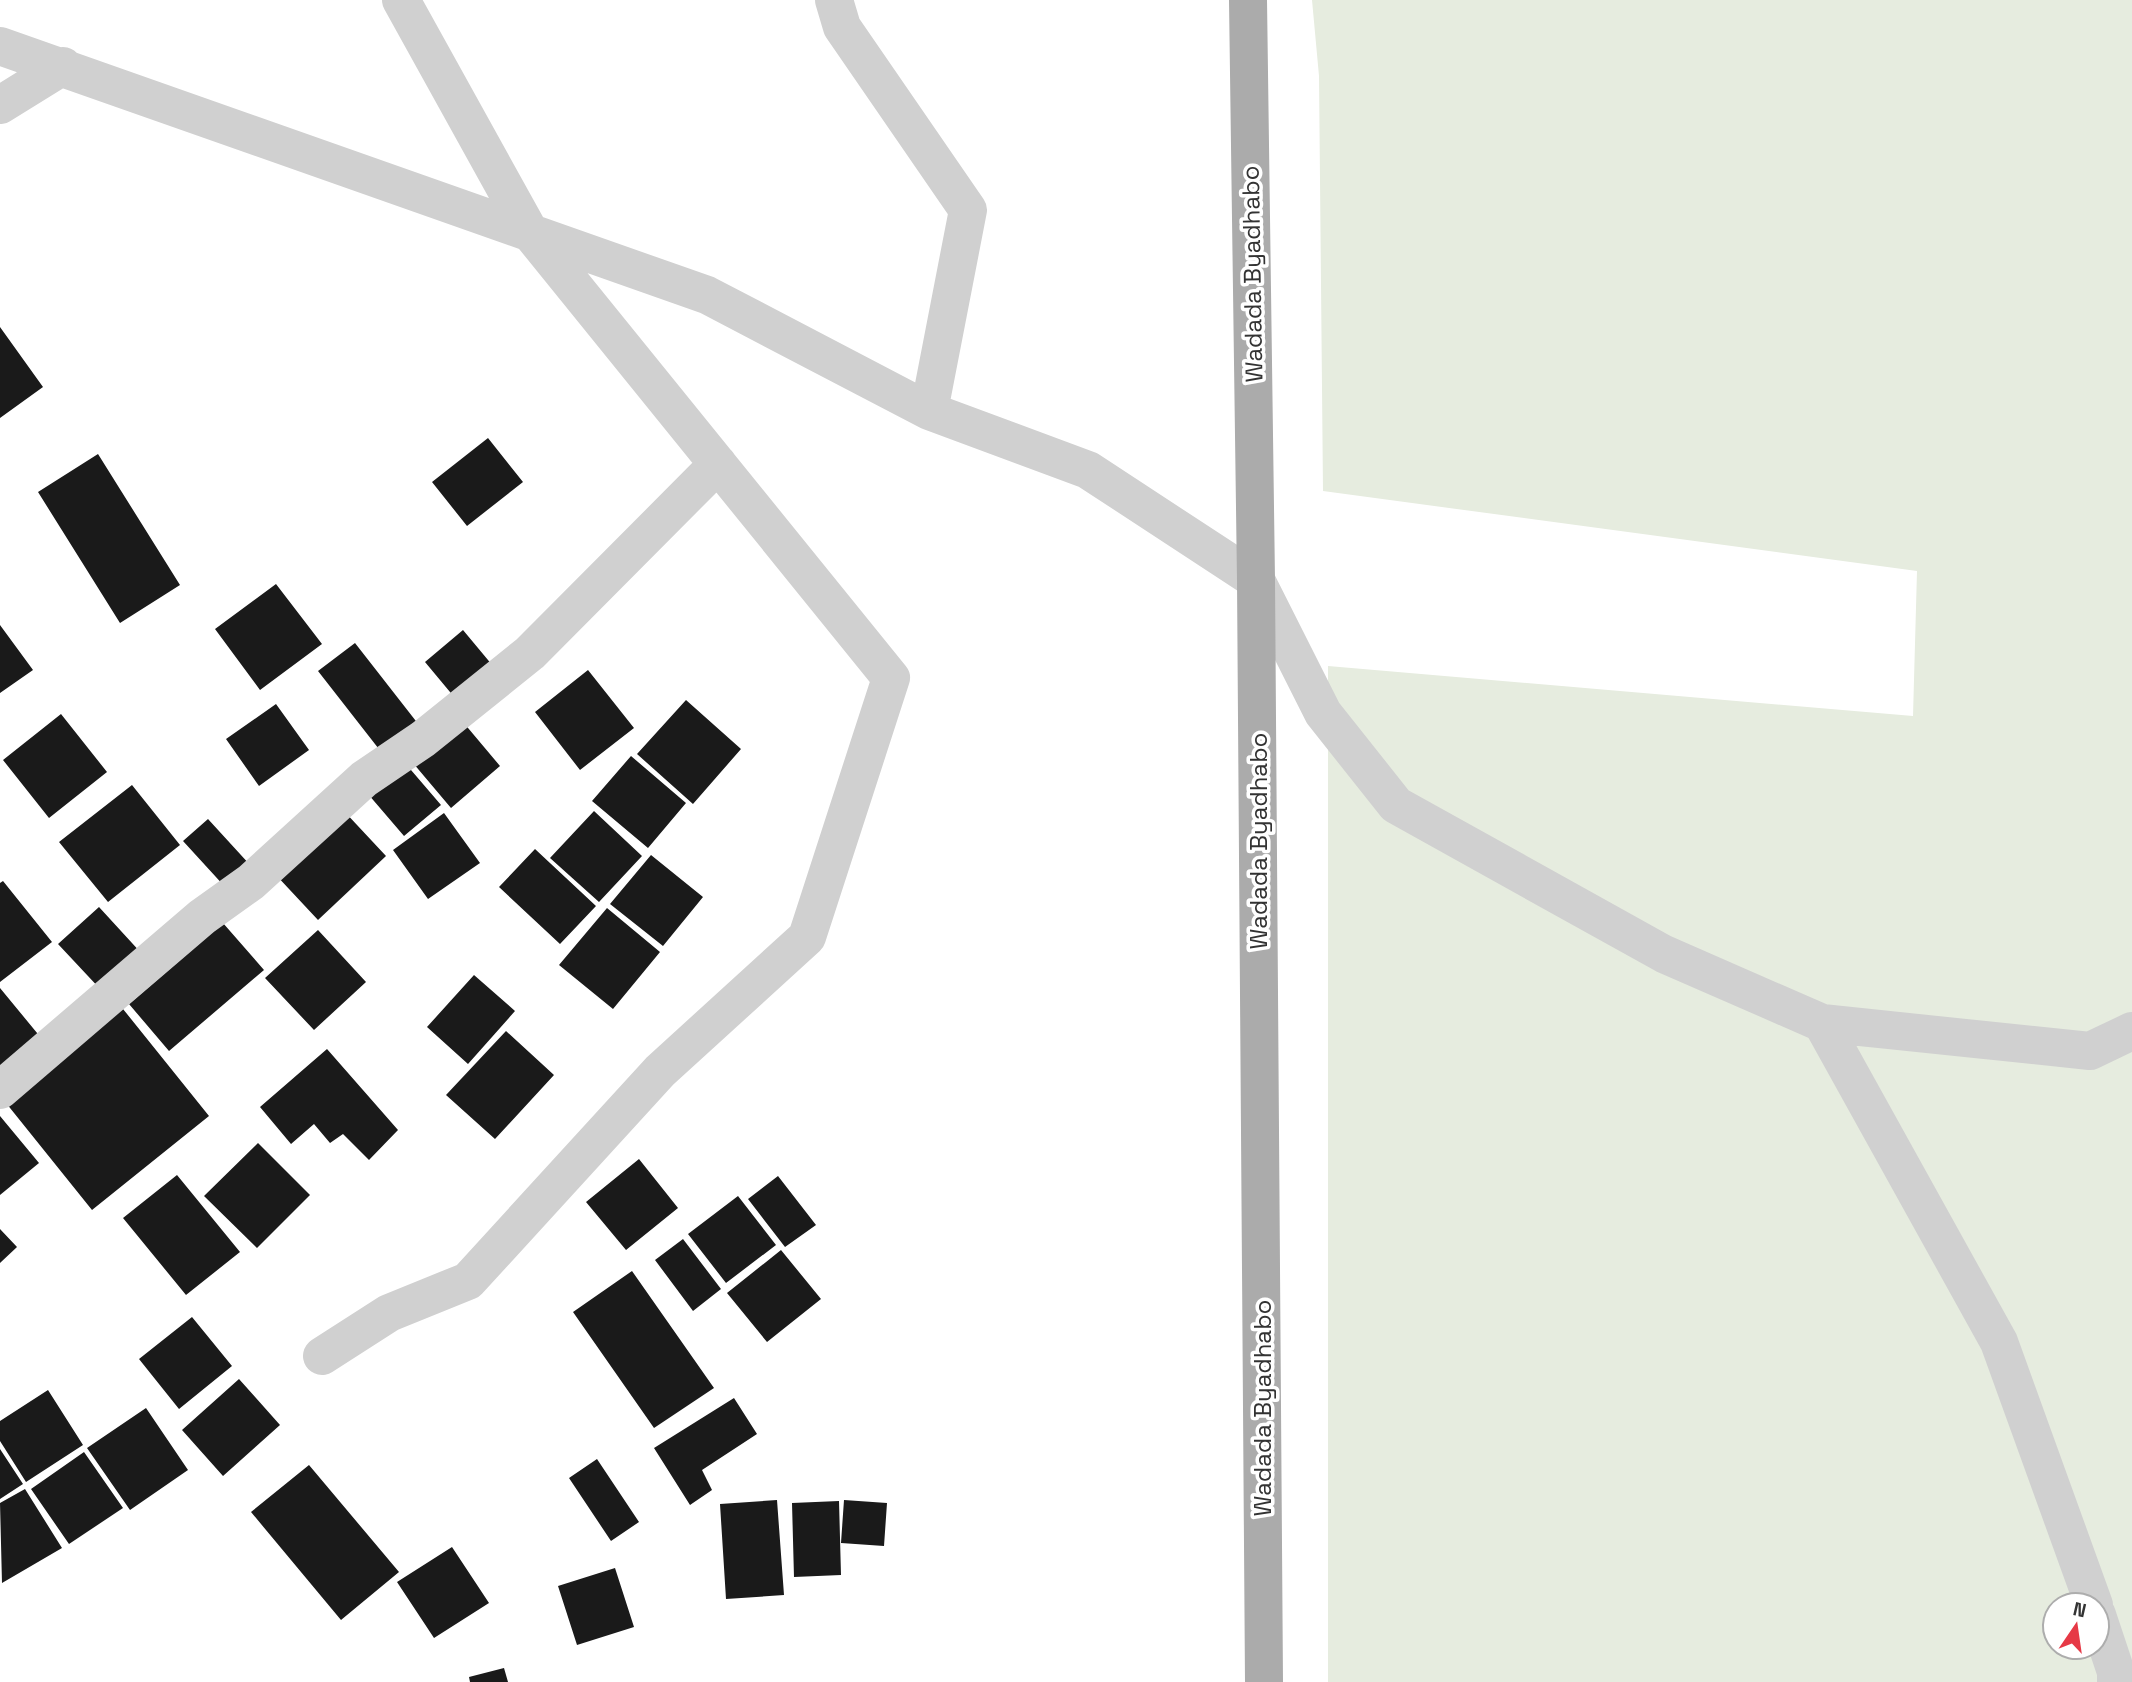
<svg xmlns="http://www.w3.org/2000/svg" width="2132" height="1682" viewBox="0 0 2132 1682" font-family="'Space Grotesk',sans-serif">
	<rect width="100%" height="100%" fill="#fff"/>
	<path fill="#e6ecdf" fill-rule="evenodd" d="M1312 0H2132V1682H1328V666L1913 716 1917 571 1323 491 1319 76ZM2055 1605H2097V1647H2055Z"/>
	<path fill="#1a1a1a" d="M0 327 43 387 0 418Z
		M488 438 523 482 467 526 432 482Z
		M98 454 180 585 120 623 38 492Z
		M276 584 322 644 260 690 215 629Z
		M0 625 33 670 0 693Z
		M463 630 493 666 455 698 425 662Z
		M355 643 419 725 382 753 318 671Z
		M588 670 634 728 580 770 535 712Z
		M686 700 741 749 693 804 637 754Z
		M276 704 309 750 259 786 226 739Z
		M61 714 107 772 49 818 3 760Z
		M463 722 500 766 451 808 413 763Z
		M631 756 686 803 648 848 592 801Z
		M405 763 441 805 404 836 368 794Z
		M132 785 180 845 108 902 59 842Z
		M343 810 386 856 318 920 275 874Z
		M594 811 642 856 599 902 550 858Z
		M444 813 480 863 428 899 393 850Z
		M208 819 251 866 226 888 183 841Z
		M535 849 596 906 560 944 499 887Z
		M651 855 703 897 663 946 610 904Z
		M3 881 52 942 0 982V883Z
		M99 907 143 955 102 991 58 944Z
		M607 908 660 952 613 1009 559 965Z
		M223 923 264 970 169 1051 129 1004Z
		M318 930 366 982 314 1030 265 978Z
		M474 975 515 1011 468 1064 427 1027Z
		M0 988 42 1039 0 1073Z
		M119 1004 209 1116 92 1210 2 1098Z
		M506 1031 554 1075 495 1139 446 1095Z
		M327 1049 398 1130 369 1160 343 1134 330 1143 314 1124 291 1144 260 1107Z
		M0 1116 39 1163 0 1195Z
		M258 1143 310 1195 257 1248 204 1196Z
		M639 1159 678 1208 626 1250 586 1202Z
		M177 1175 240 1252 186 1295 123 1218Z
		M778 1176 816 1225 785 1247 748 1199Z
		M738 1196 776 1245 726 1283 688 1234Z
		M0 1229 17 1247 0 1263Z
		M683 1239 721 1289 693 1311 655 1260Z
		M781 1250 821 1299 767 1342 727 1293Z
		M632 1271 714 1388 654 1428 573 1312Z
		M192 1317 232 1366 179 1409 139 1359Z
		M239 1379 280 1425 223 1476 182 1430Z
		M48 1390 83 1445 26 1482 0 1441V1421Z
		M734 1398 757 1434 702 1470 712 1490 690 1505 654 1448Z
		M146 1408 188 1470 130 1510 87 1448Z
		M0 1449 23 1484 0 1499Z
		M84 1452 123 1508 69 1544 31 1489Z
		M597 1459 639 1522 611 1541 569 1478Z
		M309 1465 399 1572 341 1620 251 1512Z
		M25 1489 62 1548 2 1583 0 1503Z
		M777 1500 784 1595 726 1599 720 1504Z
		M844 1500 887 1503 884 1546 841 1543Z
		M839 1501 841 1575 794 1577 792 1503Z
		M452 1547 489 1603 434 1638 397 1582Z
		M615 1568 634 1627 577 1645 558 1586Z
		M504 1668 508 1682H470L469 1677Z"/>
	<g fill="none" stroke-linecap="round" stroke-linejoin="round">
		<path stroke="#d0d0d0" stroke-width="38" d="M834 0 842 27 968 210 929 411
			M0 46 707 295 929 411 1088 470 1256 580 1323 713 1396 805 1664 954 1822 1023 2090 1051 2132 1031
			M0 105 63 66
			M1822 1023 1999 1342 2094 1605
			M0 1090 202 917 251 882 364 779 423 739 530 653 718 464
			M322 1356 389 1313 468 1281 660 1071 807 937 891 678 529 231 401 0
			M2097 1615 2116 1672V1682"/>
		<path stroke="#ababab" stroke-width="38" d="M1248 0 1256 580 1264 1682"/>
	</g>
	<g text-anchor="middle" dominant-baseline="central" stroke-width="7" stroke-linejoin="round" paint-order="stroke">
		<g font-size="24" fill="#333" stroke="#fff">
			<text transform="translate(1252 274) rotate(-91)">Wadada Byadhabo</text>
			<text transform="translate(1258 841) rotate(-90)">Wadada Byadhabo</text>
			<text transform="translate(1262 1408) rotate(-90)">Wadada Byadhabo</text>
		</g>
	</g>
	<g transform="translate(2076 1626) rotate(13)"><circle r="33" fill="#ffffff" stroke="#adadad" stroke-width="2"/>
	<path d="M0-5L12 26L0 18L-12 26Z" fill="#e63946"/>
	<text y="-10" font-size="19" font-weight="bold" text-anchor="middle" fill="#333333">N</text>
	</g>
</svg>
